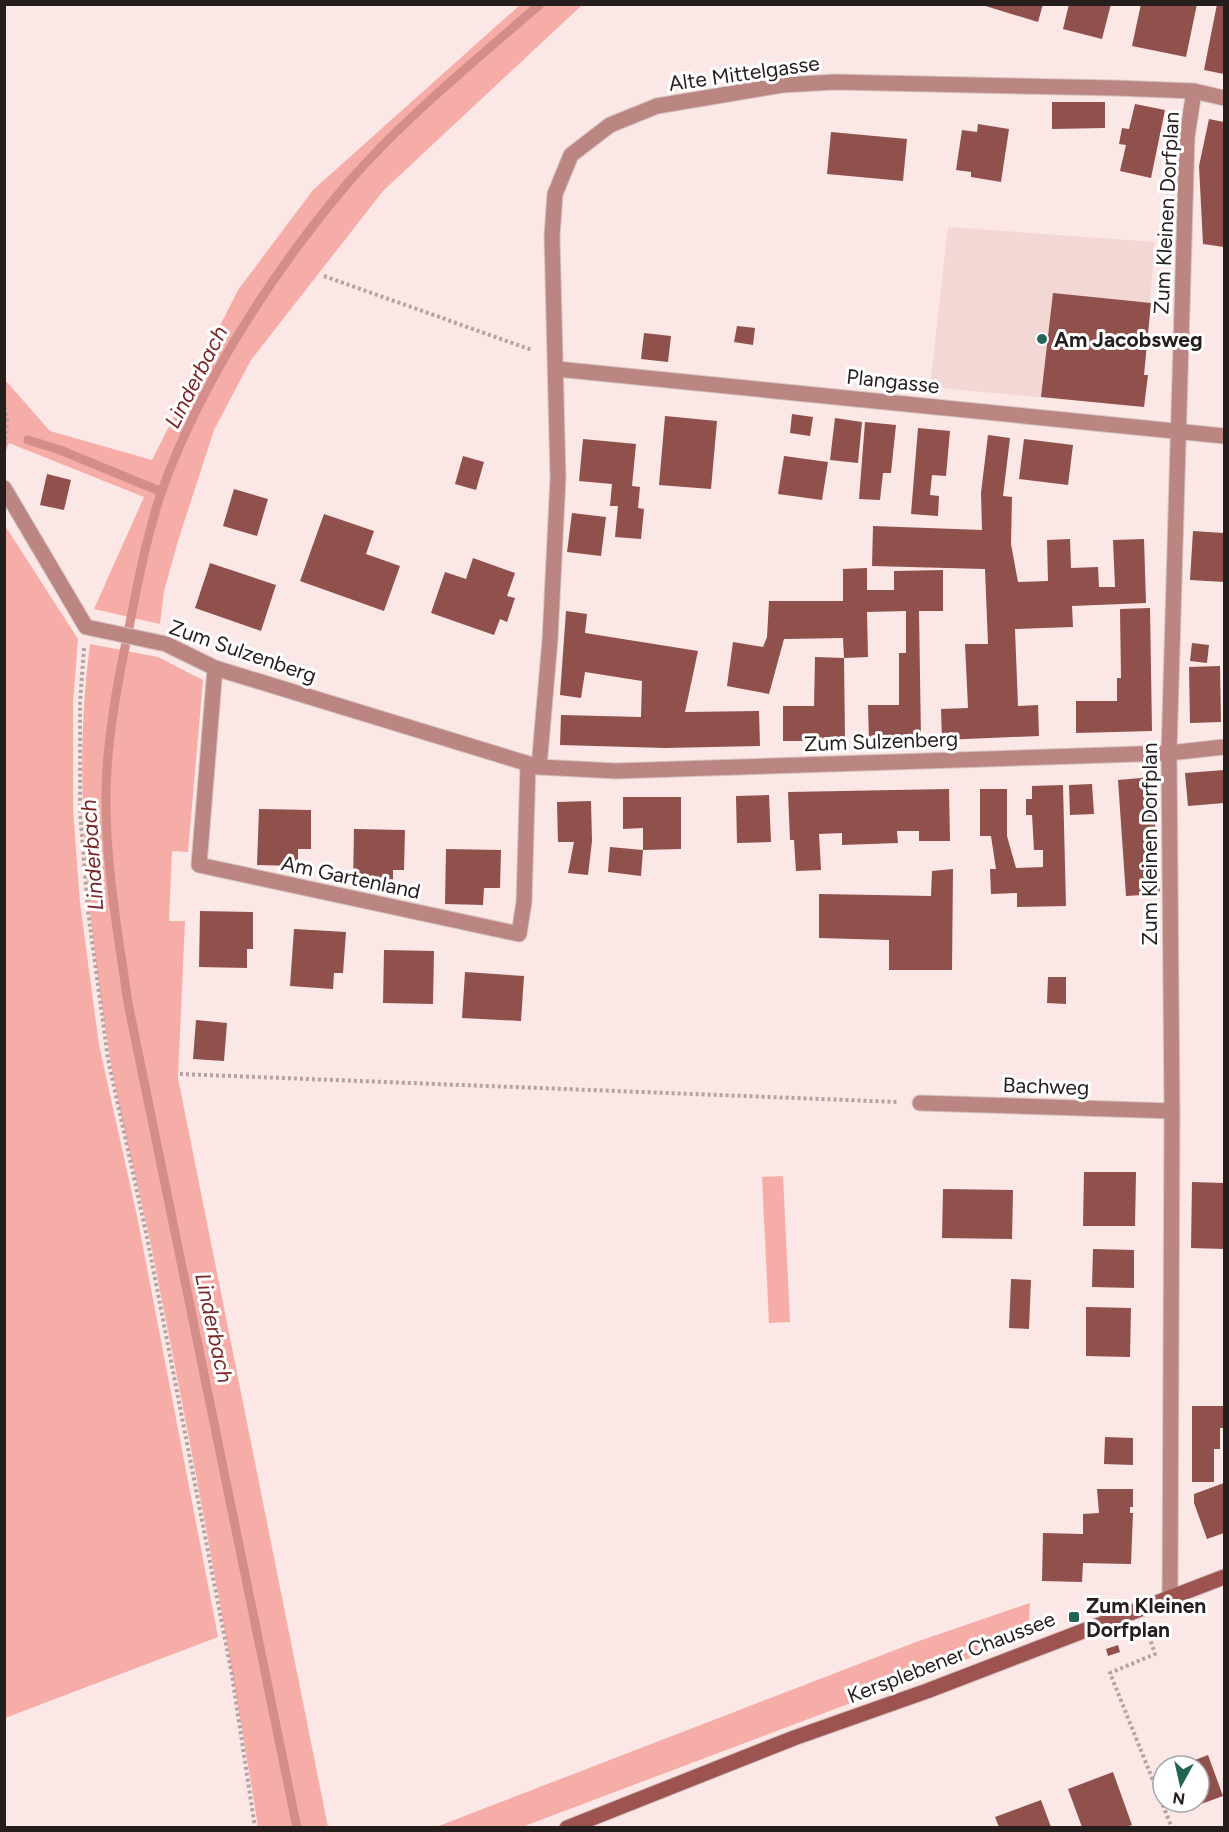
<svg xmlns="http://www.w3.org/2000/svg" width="1229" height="1832" viewBox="0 0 1229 1832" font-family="Figtree,sans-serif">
	<rect width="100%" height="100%" fill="#fbe7e5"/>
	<path fill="#f3d7d5" d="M948 227 1155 242 1144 375H1148L1144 407 930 387Z"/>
	<path fill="#f6ada8" d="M521 4 582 5 383 191 251 360 214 430 178 541 164 591 160 624 94 609 144 497 9 443 5 453V380L50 431 152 460 238 290 313 190Z
		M4 524 78 639 73 703V808L80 903 99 1045 137 1216 218 1637 5 1718Z
		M90 644 158 657 203 680 188 852 172 851 169 921H185L178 1078 328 1827H258C227 1631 189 1436 150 1240 137 1180 120 1119 110 1058 88 922 72 781 90 644Z
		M783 1176 790 1322 769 1323 762 1177Z
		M1030 1603 1028 1636 522 1827H436L916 1642Z"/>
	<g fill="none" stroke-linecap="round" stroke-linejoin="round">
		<path stroke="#d48e89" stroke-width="9" d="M28 440 60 450 162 492
			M297 1828 128 1003C118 933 105 863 106 792 107 739 117 685 128 633 137 586 146 539 161 493 199 386 273 271 347 184 404 118 474 62 540 4"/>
	</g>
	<path fill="#90504c" d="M979 4H1043L1038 22Z
		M1069 4H1111L1102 39 1063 29Z
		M1141 4H1197L1186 57 1132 46Z
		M1217 4H1224V74L1204 70Z
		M1052 102H1105V128L1052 129Z
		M1135 104 1165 110 1151 178 1120 171 1126 145 1119 144 1122 128 1129 129Z
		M1209 119 1224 122V247L1203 244 1199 166Z
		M978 124 1009 129 1001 182 971 177V172L956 170 962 130 977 132Z
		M831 132 907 139 903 181 827 174Z
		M1053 293 1151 303 1144 375H1148L1144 407 1041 397Z
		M737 326 755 328 753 345 734 342Z
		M644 333 671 336 668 362 641 359Z
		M792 414 813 417 810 436 790 433Z
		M665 416 717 421 711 489 659 485Z
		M835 418 862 422 858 463 830 460Z
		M865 422 896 425 891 473H883L880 500 859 499Z
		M918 428 950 431 946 476 932 475 930 495 939 496 938 516 911 514Z
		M988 435 1010 438 1003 496 1012 497 1011 544 1018 582 1048 581 1047 540 1070 539 1071 568 1098 567 1099 587H1115L1113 540 1144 539 1146 603 1072 606 1073 627 1015 629 1018 706 1038 705 1039 736 942 740 941 709 968 708 965 644H988L985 569 872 566 873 526 982 530 981 493Z
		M583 439 636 444 632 486 640 487 638 508 644 509 641 539 615 537 618 506H610L612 484 579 481Z
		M1024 439 1073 445 1068 485 1019 479Z
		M463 456 484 462 476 490 455 484Z
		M784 456 828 462 822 500 778 494Z
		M47 474 71 480 64 510 40 505Z
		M234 489 268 499 257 536 223 526Z
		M572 513 606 517 601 556 567 552Z
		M324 514 374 531 366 554 400 566 384 611 300 581Z
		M1193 531 1224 533V582L1190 580Z
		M473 558 515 573 507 596 515 598 507 622 500 619 494 635 431 613 445 572 466 579Z
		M210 563 276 585 261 631 195 608Z
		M867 568V590H894V571L943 570V611H919L921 740 869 741 868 705H899V653H906V611L867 612 868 657 844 658 845 741H783V706H814L815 657 844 658 843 638 784 639 769 694 727 686 733 642 763 647 767 637 769 601H843V569Z
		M1150 608 1152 731 1076 733V701H1117V678H1121L1120 609Z
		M566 611 587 614 585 633 698 651 685 712 759 711 760 746 665 748 560 745 561 715 641 717 642 681 585 672 581 698 560 695Z
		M1192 643 1209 645 1207 663 1190 661Z
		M1220 666 1221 722 1190 723 1189 667Z
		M1224 770V803L1188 806 1185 773Z
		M1152 777 1160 894 1126 896 1118 780Z
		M1092 784 1094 814 1070 815 1069 785Z
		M1063 785 1066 906 1017 907V893L991 894 990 869H996L991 836H980V789H1007V836L1016 868 1043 867V850H1034L1032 815H1026V799H1032V786Z
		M949 789 950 841H919V831H897L898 843 842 845V833L819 834 821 870 796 871 794 840H790L788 792Z
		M769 795 771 842 737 843 736 796Z
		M623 797H681V849L643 850V828L623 829Z
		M591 801 592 841 588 875 568 873 574 842H558L557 802Z
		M259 809 311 810V849H298V866L257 865Z
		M354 829 405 830 404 870H393V885H353Z
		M610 847 643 850 641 876 608 872Z
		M446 849 501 850 500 888H484L483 905 445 904Z
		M953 869 952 970H889V940L819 938V894L931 896 932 871Z
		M200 911 253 912V949H247V968L199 967Z
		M294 929 346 932 343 973H334L333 989 290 986Z
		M384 950 434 951 433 1004 383 1003Z
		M465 972 524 976 521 1021 462 1018Z
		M1048 977H1066V1004L1047 1003Z
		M196 1020 227 1023 224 1061 193 1059Z
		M1084 1172H1136L1135 1226H1083Z
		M1192 1182 1224 1183V1249L1191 1248Z
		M943 1189 1013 1190 1012 1239 942 1238Z
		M1093 1249 1134 1250V1288L1092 1287Z
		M1011 1279 1031 1280 1029 1329 1009 1328Z
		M1086 1307 1131 1308 1130 1357 1086 1356Z
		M1192 1406H1224V1428H1220V1449H1214V1482H1192Z
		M1105 1437 1133 1438V1465L1104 1464Z
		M1224 1483V1533L1207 1539 1194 1503V1494Z
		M1097 1489H1133V1507H1130V1513H1133L1131 1564 1083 1563 1082 1582 1042 1581 1043 1533 1083 1534V1514L1099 1513Z
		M1118 1645 1120 1652 1108 1656 1106 1649Z
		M1208 1755 1223 1796 1182 1811 1179 1802H1199V1766H1179Z
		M1113 1772 1132 1825 1125 1827H1082L1068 1789Z
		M1041 1800 1051 1827H999L995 1817Z"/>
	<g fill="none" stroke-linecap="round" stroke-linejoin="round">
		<defs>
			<path id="street" d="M557 369 1224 436
				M4 488 86 627 166 644 215 668 539 767 616 771 1169 753 1224 747
				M215 668 199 865 519 934 524 902 528 764
				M539 767 550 640 558 478 552 236 555 194 571 155 610 125 657 106 782 85 835 82 1115 88 1194 91 1224 98
				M920 1103 1172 1111
				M1170 1597 1172 1111 1169 753 1187 137 1194 91"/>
			<path id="secondary" d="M567 1828 794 1738 927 1691 1224 1577"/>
		</defs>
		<use href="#street" stroke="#d4c3c1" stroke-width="17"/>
		<use href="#secondary" stroke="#d4c3c1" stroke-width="17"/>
		<path stroke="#b3a3a2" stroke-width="4" stroke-dasharray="3 3" stroke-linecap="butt" d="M324 276 532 350
			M4 401 7 421 4 451
			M84 648 80 703V811L88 911 108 1059 147 1237 232 1675 255 1828
			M180 1074 898 1102
			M1147 1630 1155 1654 1110 1673 1172 1828"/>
		<use href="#street" stroke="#bb8682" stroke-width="15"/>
		<use href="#secondary" stroke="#9d534f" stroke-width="15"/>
	</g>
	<g fill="#246655" stroke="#fff" stroke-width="2">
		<circle cx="1042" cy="339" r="6"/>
		<rect x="1068" y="1611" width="12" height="12" rx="3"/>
	</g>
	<g text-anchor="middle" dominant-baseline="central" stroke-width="6" stroke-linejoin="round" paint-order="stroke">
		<g font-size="21" fill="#251e1d" stroke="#fff">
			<text transform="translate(744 73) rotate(-8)">Alte Mittelgasse</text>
			<text transform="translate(1166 213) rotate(-87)">Zum Kleinen Dorfplan</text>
			<text transform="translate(893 381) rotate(6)">Plangasse</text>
			<text transform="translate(243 651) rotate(19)">Zum Sulzenberg</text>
			<text transform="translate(881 741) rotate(-2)">Zum Sulzenberg</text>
			<text transform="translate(1149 844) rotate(-90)">Zum Kleinen Dorfplan</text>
			<text transform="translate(351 877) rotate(12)">Am Gartenland</text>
			<text transform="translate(1046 1086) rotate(2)">Bachweg</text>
			<text transform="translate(951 1657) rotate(-21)">Kersplebener Chaussee</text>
		</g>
		<g font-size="21" font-weight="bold" fill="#251e1d" stroke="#fff" text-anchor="start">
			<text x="1054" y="339">Am Jacobsweg</text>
			<text x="1086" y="1605">Zum Kleinen<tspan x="1086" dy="24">Dorfplan</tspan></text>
		</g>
		<g font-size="22" font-style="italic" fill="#7b2728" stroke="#fff">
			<text transform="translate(196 377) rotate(-63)">Linderbach</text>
			<text transform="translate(92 855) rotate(-94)">Linderbach</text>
			<text transform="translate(214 1328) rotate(78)">Linderbach</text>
		</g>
	</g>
	<rect width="1229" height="1832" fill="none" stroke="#251e1d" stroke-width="12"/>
	<g transform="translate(1181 1784) rotate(188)"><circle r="28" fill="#ffffff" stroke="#a8a5a5" stroke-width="1.5"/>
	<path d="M0-4.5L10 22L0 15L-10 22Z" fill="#246655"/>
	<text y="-9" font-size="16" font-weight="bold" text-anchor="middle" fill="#251e1d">N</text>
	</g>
</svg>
